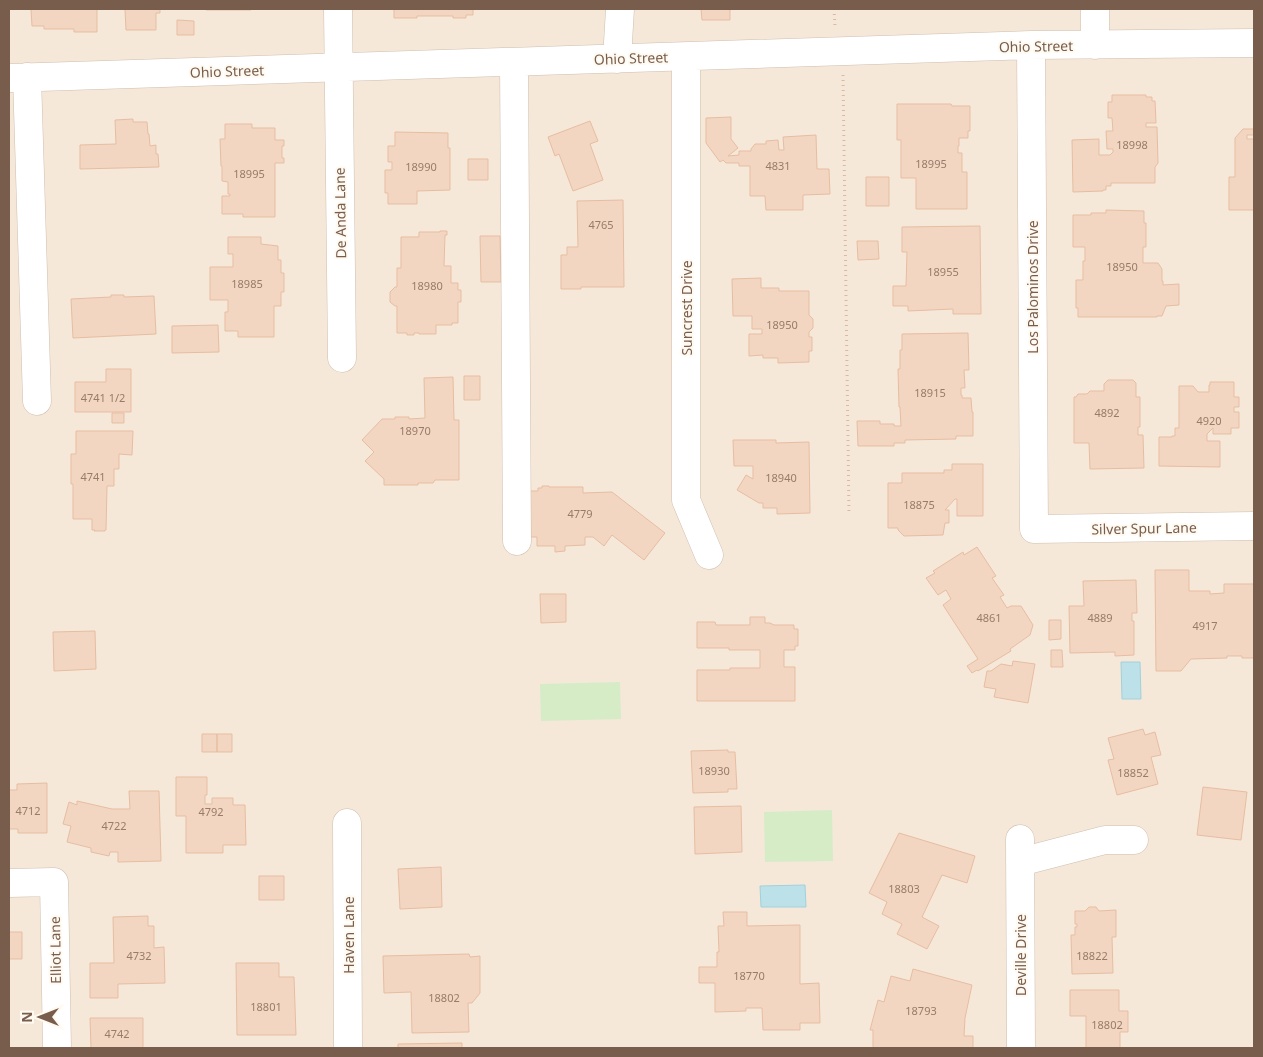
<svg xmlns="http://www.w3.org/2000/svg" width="1263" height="1057" viewBox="0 0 1263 1057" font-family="'Noto Sans',sans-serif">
	<rect width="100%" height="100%" fill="#fdf6ea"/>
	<path fill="#f5e8d8" d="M9 9H1254V1048H9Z"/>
	<path fill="#d5ecc7" d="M620 682 621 719 541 721 540 684Z
		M832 810 833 861 765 862 764 812Z"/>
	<path fill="#bde1e8" stroke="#a3d0da" d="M1121 662H1140L1141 699H1122Z
		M805 885 806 907H761L760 886Z"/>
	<path fill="#f3d6c1" stroke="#e7bda1" d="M31 9H97V32H74V29H44V26H32Z
		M125 9H160V13H156V30H126Z
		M206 9H251V10H206Z
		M394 9H473V15H466V18H453V16H417V18H394Z
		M701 9H730V20H702Z
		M177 20 194 21V35H177Z
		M1112 95H1146V97H1152V101H1155L1156 123H1146V127H1157L1158 163 1155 167V183H1111V186H1106V190H1103V191L1073 192 1072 140 1099 139V155H1110L1113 152V149H1107L1106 131H1113L1112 118H1108V102H1112Z
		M897 104H951L952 106H970V131H968V138H959V146H958V153H962V172H967V209H916V178H901V140H897Z
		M731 117V139L738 148 728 156 739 155V151H751V149L755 144H766V141L778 140 779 150H784L783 137 816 135 817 169H829L830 194 803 195V210H766L765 196H750V166H739V163H726L723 160 720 162 706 143V118Z
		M133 119V122H147L148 134H149L150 146 156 145V154H158L159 167 80 169V145L116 144 115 120Z
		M590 121 598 141 590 144 603 180 573 191 559 154 555 156 548 137Z
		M225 124H252V128H275V140H284V146H282V158H284V163H275V217H243V214H222V196H230V194H228V182L222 181V166H221L220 139H225Z
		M1243 129H1254V135H1247V139H1254V210H1229V177H1235V138Z
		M395 132 448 133V148H450V190L417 191V204H388V193H385V170H392V162H388V146H395Z
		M468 159H488V180H468Z
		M866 177H889V206H866Z
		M623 200 624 287H581V289H561V255H567V247H578L577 201Z
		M1106 210 1144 211V223H1146V247H1143V263H1158L1162 269V281H1163V285L1179 284V305L1166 306 1162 316H1157V317H1078V308H1076V280H1083V261H1085V247H1073V215H1091V213H1106Z
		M980 226 981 314H953V309L908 311V306H893V286H906L907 252H902V227Z
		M440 231H447V235H445L444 266H451V283H458V290H461V302H458V323H452V325H436V334H419V333H414V335H407V333H397V306H395L390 302V292L395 287H397V268H401V237H419V232H440Z
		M480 236H500L501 282H481Z
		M228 237H261V244L278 246V260H281V273H284V292H281V306H274V337H238V331H225V312H228V300H210V267H233V254H228Z
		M857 241H878L879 259 858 260Z
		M761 278V288H779V291H809V315L813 319V328L809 332V337H812V351H809V362L778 363V358H763V355L749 356V334H762V329H752V316H733L732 279Z
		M111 295H124V297L154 296 156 334 73 338 71 299 111 297Z
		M218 325 219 352 172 353V326Z
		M968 333 969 370H964L965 388H961V395H962V398H971L972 412H973V436H956V439L905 440V443H894V446H858L857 421H880V424H894V426H901L900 407H899L898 369H900V350H902V334Z
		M106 369H131V412H75V382H106Z
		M464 376H480V400H464Z
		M453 377 454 420H459V480H435L433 483H418V485H384V479L365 461 374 452 362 440 382 419H395V417H409V419L425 418 424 378Z
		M1108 380H1133L1136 383V397H1140V427H1138V435H1143L1144 468 1090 469 1089 443H1074V397H1076L1078 394H1087L1090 391H1104V384Z
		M1210 382H1234V397H1239V407H1234V412H1239V428H1231V434H1213V428L1207 434V441H1220V467L1159 466V437H1172V436H1175V428H1179V386H1193L1198 392H1209V385H1210Z
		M112 413H124V423H112Z
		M76 431H133L132 455 119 454V469H114V486H107L106 530H105V531H94L95 530H92V519H73V484H71V454H76Z
		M733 440H776V443L809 442 810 513 777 514V508H763V503H759L737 490 746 475 753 479V466H734Z
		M952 464H983V516H957V499H955L945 510H949V523H945L943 535 904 536 898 530V528H888V483H902V473H944V470H952Z
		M542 486H549V487H583V493L612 492 665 533 644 560 612 535 604 546 593 537H585V545L565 546V551L555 552V546H537V537H522V491H538V488H542Z
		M977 547 996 576 992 578 1004 595 1000 597 1007 608 1011 606H1021L1033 625 1030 635 1010 649 1011 651 978 671 977 670 972 673 967 666 978 659 943 605 951 599 946 590 938 595 926 578 935 573 933 571 963 552 964 555Z
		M1155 570H1189V591H1210V594L1224 593V584H1254V658H1242V656H1227V658L1191 659 1181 671H1156Z
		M1136 580 1137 613H1132V621H1134V655L1115 656V652L1070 653 1069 606H1084L1083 581Z
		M540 594H566V622L541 623Z
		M750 617H765V623H770L774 625H794V629H798V646H795V650H784V667H795V701H697V670H730V668H760V650H729V648H697V622H715L716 625H750Z
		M1049 620H1061V639L1049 640Z
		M95 631 96 669 54 671 53 632Z
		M1051 650H1062L1063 667H1051Z
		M1013 661 1035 664 1028 703 994 697 996 689 984 687 987 671H991L1001 664 1012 666Z
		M1143 729 1145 735 1155 732 1161 755 1151 757 1158 784 1117 795 1108 760 1114 759 1108 738Z
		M202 734H217V752H202Z
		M217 734H232V752H217Z
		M728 750V752H735L737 789H728V792L693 793 691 751Z
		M176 777H207V795H205V804H212V798H233V805H245L246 845H223V853H186V816H176Z
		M47 783V833H18V829H9V790H17V784Z
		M1203 787 1247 792 1241 840 1197 835Z
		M129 791H159L161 861 118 862V852H110L109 856 91 852V848L67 842 71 826 63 824 69 802 77 805V801L112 809H130Z
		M741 806 742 852 695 854 694 807Z
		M899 833 975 856 967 883 942 875 922 917 939 926 927 949 897 934 902 924 882 914 887 902 869 893Z
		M441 867 442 907 400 909 398 869Z
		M259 876H284V900H259Z
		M1089 907H1096L1099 911 1116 910V937H1112L1113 973 1072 974 1071 935H1075V927H1077V924H1075V911H1085Z
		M723 912H747V926L800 925V984L819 983 820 1023H800V1030H763L762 1008H746V1011L715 1012V983H699V967H717V952H719L718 926H724Z
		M148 916V926H154V948L164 947 165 983 118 984V998H90V963H114L113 917Z
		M9 932H22V959H9V961Z
		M469 954 470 957 480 956V993L472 1003H468L469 1032 412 1033 411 992 384 993 383 956Z
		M236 963H279V977H294L296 1035H237Z
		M913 969 972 985 965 1018 964 1036H973V1048H873V1030H870L878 1000 884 1002 891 976 910 981Z
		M1070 990H1119V1011H1128V1032H1120V1048H1086V1016H1070Z
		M90 1018H143V1048H91Z
		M462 1043V1048H398V1044Z"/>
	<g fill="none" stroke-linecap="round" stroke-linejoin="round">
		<defs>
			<path id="minor" d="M338 9 342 358
				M1095 9V45
				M1031 45 1034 529 1254 526
				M686 57V500L709 555
				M617 59 620 9
				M514 62 517 541
				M27 77 37 401
				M9 78 1031 45 1254 43
				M347 823 348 1048
				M1020 839 1021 1048
				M1020 862 1105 840H1134
				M9 883 54 882 57 1048"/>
		</defs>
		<use href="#minor" stroke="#d0beae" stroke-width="29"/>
		<path stroke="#d9b9a3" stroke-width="3" stroke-dasharray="1 4" stroke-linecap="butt" d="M834 9 835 26
			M843 75 849 515"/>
		<use href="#minor" stroke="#fff" stroke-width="28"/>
	</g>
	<g text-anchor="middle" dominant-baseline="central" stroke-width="4" stroke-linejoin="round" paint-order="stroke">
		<g font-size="11" fill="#987b69">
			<text x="1132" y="144">18998</text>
			<text x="931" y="163">18995</text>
			<text x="778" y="165">4831</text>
			<text x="421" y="166">18990</text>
			<text x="249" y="173">18995</text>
			<text x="601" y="224">4765</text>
			<text x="1122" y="266">18950</text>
			<text x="943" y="271">18955</text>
			<text x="247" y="283">18985</text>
			<text x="427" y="285">18980</text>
			<text x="782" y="324">18950</text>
			<text x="930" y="392">18915</text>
			<text x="103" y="397">4741 1/2</text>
			<text x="1107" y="412">4892</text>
			<text x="1209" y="420">4920</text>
			<text x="415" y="430">18970</text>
			<text x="93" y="476">4741</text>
			<text x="781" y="477">18940</text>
			<text x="919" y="504">18875</text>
			<text x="580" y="513">4779</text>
			<text x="989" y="617">4861</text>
			<text x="1100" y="617">4889</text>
			<text x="1205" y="625">4917</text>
			<text x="714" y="770">18930</text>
			<text x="1133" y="772">18852</text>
			<text x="28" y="810">4712</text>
			<text x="211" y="811">4792</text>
			<text x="114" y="825">4722</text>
			<text x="904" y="888">18803</text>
			<text x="139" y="955">4732</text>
			<text x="1092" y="955">18822</text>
			<text x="749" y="975">18770</text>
			<text x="444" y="997">18802</text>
			<text x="266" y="1006">18801</text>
			<text x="921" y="1010">18793</text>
			<text x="1107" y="1024">18802</text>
			<text x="117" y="1033">4742</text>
		</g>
		<g font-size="14" fill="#795d4c" stroke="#fffaf1">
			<text transform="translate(1036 46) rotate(-1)">Ohio Street</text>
			<text transform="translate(631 58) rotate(-2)">Ohio Street</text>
			<text transform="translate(227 71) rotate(-2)">Ohio Street</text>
			<text transform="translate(340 213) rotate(-91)">De Anda Lane</text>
			<text transform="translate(1032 287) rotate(-90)">Los Palominos Drive</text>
			<text transform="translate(686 308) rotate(-90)">Suncrest Drive</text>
			<text transform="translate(1144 528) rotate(-1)">Silver Spur Lane</text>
			<text transform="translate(348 935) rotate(-90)">Haven Lane</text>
			<text transform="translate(55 950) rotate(-91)">Elliot Lane</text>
			<text transform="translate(1020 955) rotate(-90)">Deville Drive</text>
		</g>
	</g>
	<rect width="1263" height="1057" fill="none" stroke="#795d4c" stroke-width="20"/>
	<g transform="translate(40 1017) rotate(270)" stroke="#fffaf1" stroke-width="4" paint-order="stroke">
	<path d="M0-4L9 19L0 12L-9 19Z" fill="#795d4c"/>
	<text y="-8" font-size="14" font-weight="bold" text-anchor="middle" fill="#795d4c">N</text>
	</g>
</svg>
